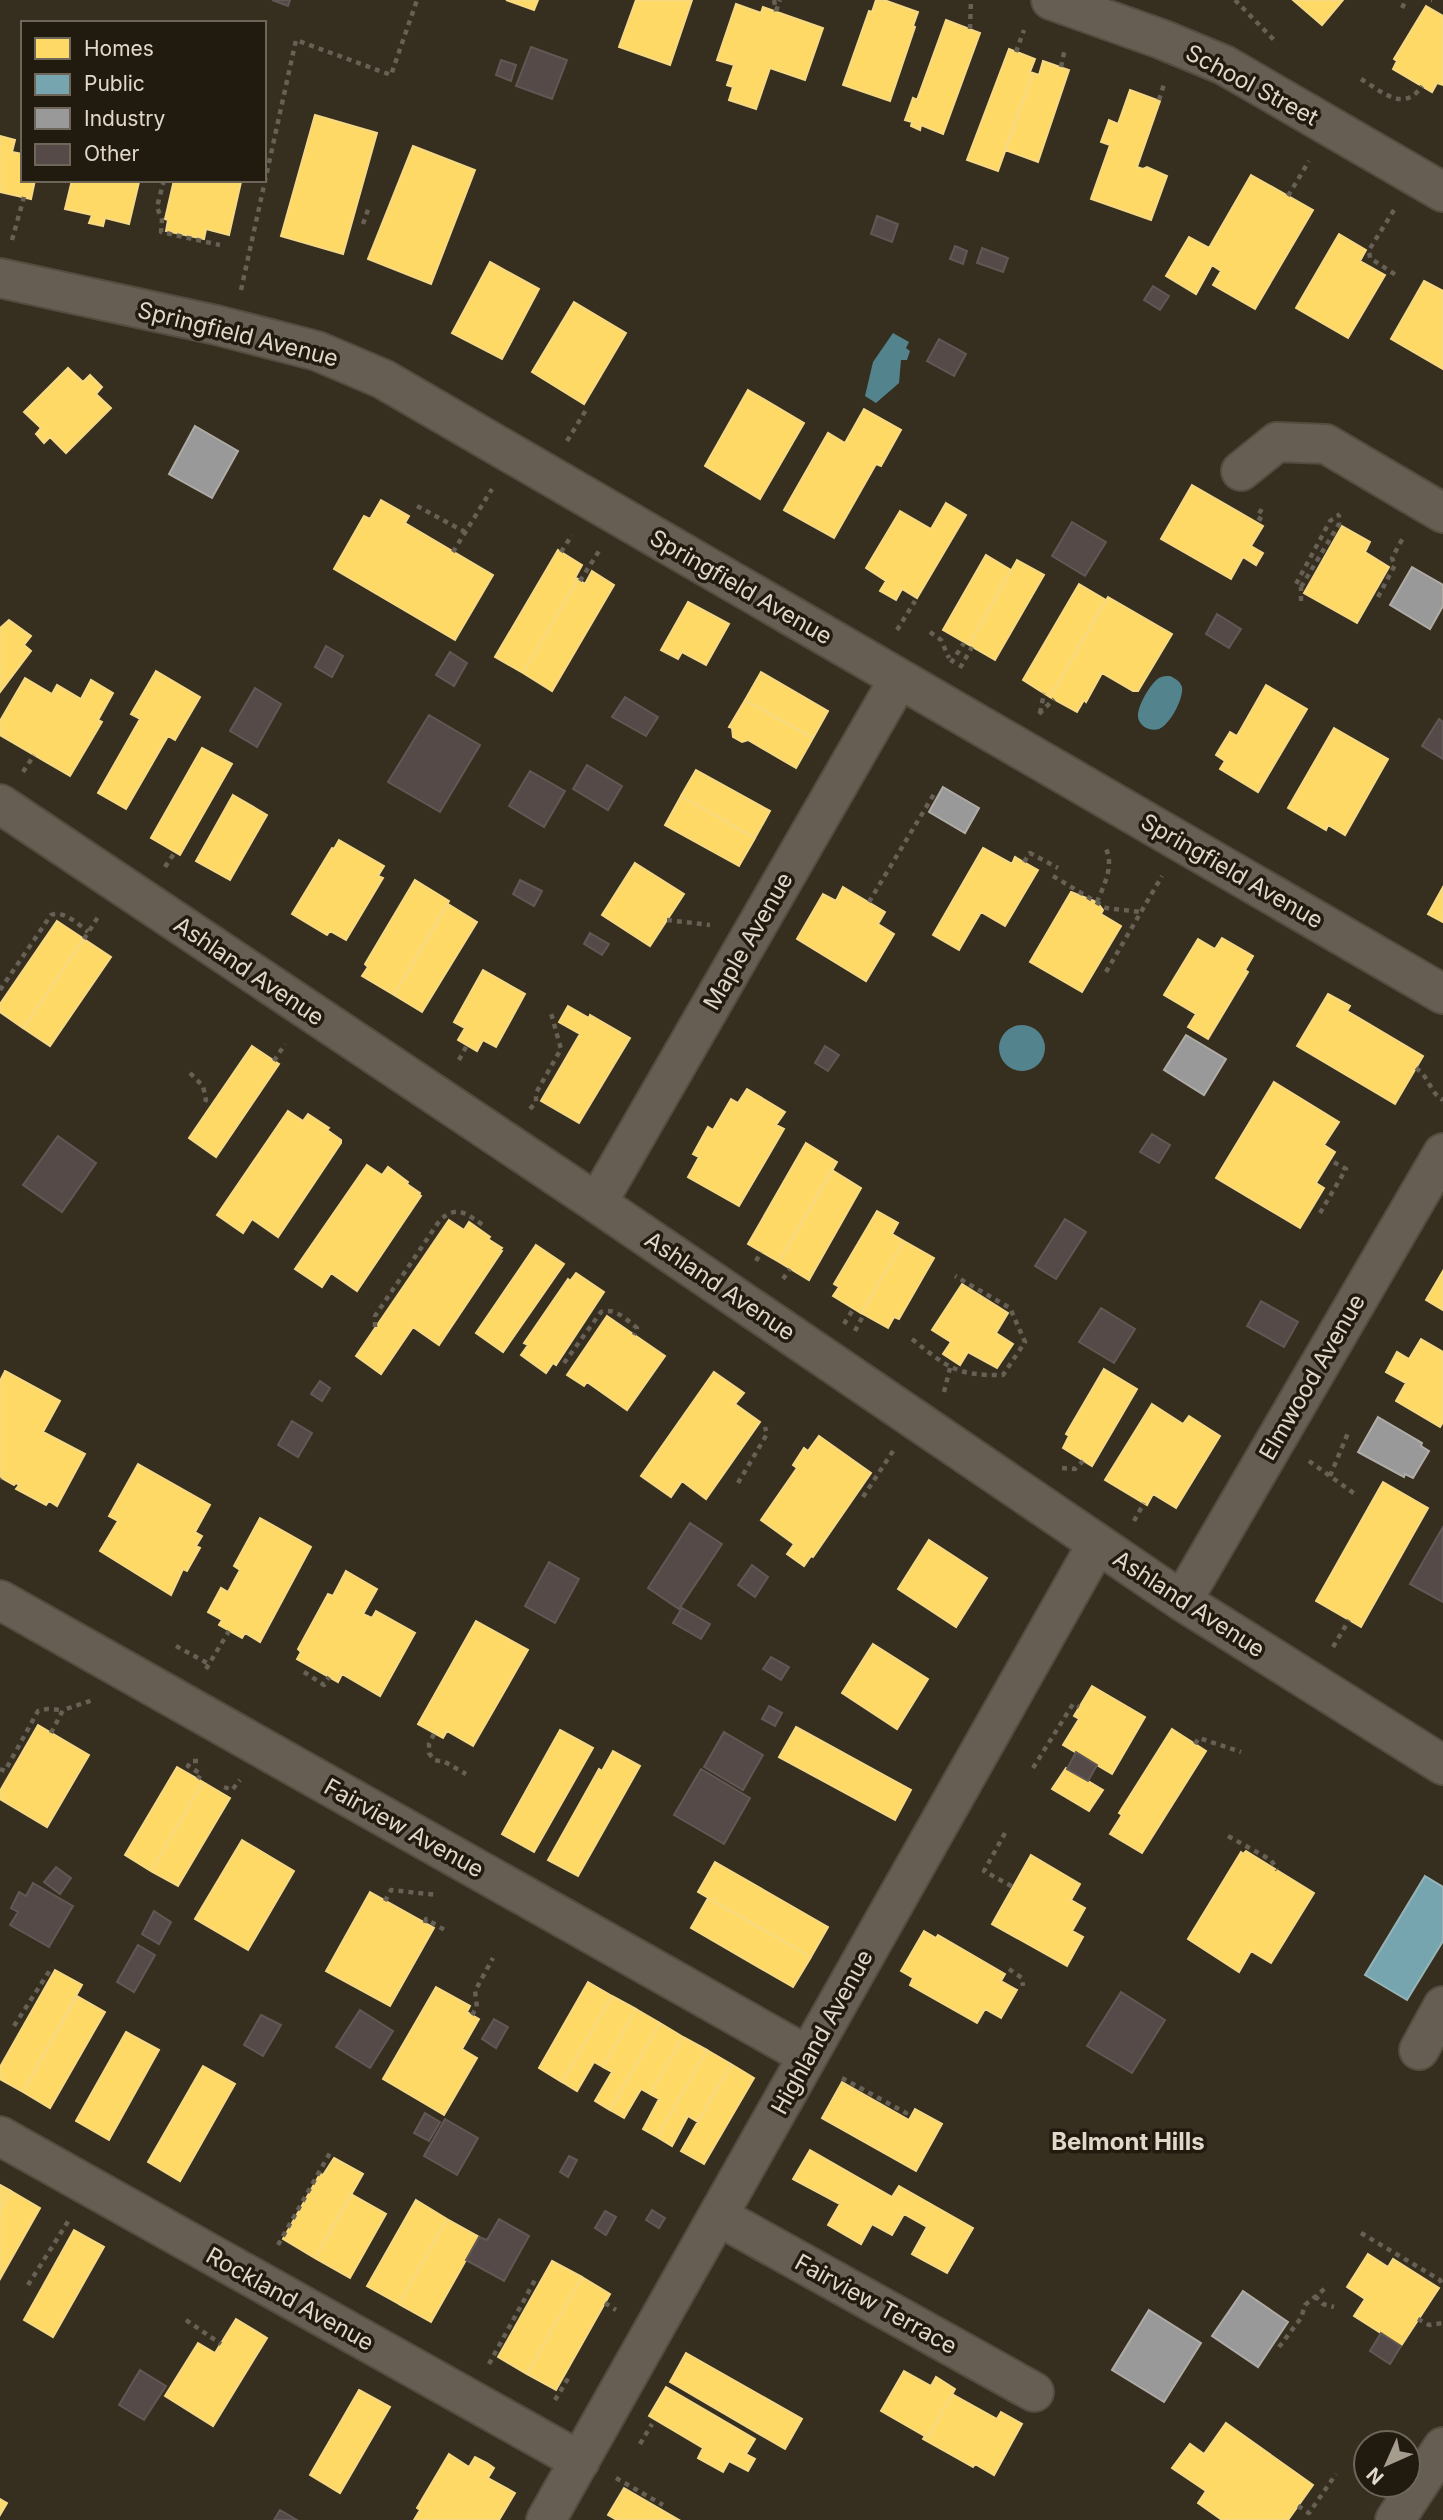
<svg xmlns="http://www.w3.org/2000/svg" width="1443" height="2520" viewBox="0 0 1443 2520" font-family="Inter,sans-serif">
	<rect width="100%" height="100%" fill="#362e1f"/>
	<path fill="#53848d" d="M893 333 909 342 906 348 910 351 907 360H901L899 383 876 403 865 396 873 362Z
		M1170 676C1176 679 1180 681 1182 687 1184 698 1170 725 1159 729 1150 732 1139 726 1138 717 1137 706 1151 683 1159 678 1163 676 1166 676 1170 676Z
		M999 1048a23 23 0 1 1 46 0a23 23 0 1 1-46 0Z"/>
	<path fill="#ffd966" stroke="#f6d984" stroke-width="2" d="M506 0H538L534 10Z
		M636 0H692L670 65 619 47Z
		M876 0H884L918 12 913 26 915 27 890 101 843 85 869 11 872 12Z
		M1293 0H1343L1322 25Z
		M736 4 761 13 763 7 823 28 805 80 770 68 756 109 729 100 733 87 727 85 734 65 717 60Z
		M1426 6 1443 16V85L1437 83 1432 92 1393 69 1397 61 1394 59Z
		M946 20 980 33 943 134 921 125 920 130 911 126 912 122 905 120 913 98 917 100Z
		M1009 49 1035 59 1030 72 1033 73 998 171 967 160Z
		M1043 61 1069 70 1038 162 1005 150 1033 73 1039 75Z
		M1130 90 1160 101 1137 167 1143 169 1147 167 1167 176 1151 220 1091 199 1110 145 1101 142 1109 120 1118 124Z
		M315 115 377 133 343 254 281 236Z
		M0 136 15 140 12 152 23 154V180H35L31 199 0 192Z
		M413 146 475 170 431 284 368 259Z
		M1251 175 1313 210 1255 309 1213 285 1221 271 1212 265 1196 294 1166 276 1189 237 1209 248Z
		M72 180H135L139 182 129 224 105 218 103 226 89 223 92 215 65 209Z
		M174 180H232L241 182 229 235 206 229 204 239 166 231 168 220 165 219Z
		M1339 234 1366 250 1360 261 1385 275 1348 338 1296 308Z
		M490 262 539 289 502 359 452 333Z
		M1424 281 1443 291V369L1391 339Z
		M574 302 626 333 584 404 532 372Z
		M68 368 83 382 90 375 102 387 96 394 111 408 66 453 50 437 44 443 36 434 41 428 24 412Z
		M748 390 804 423 760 499 705 466Z
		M864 409 901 430 881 466 876 464 834 538 784 510 828 433 845 443Z
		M1192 485 1263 526 1251 546 1263 553 1256 565 1243 557 1231 579 1161 539Z
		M381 500 409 516 405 523 493 575 455 640 334 569 364 516 370 519Z
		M946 503 966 515 917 598 902 589 896 600 880 591 886 581 866 568 900 511 931 529Z
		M1342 526 1370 542 1365 552 1389 567 1357 623 1304 593Z
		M558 550 582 565 575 578 578 579 523 673 495 657Z
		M986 555 1011 570 969 645 943 630Z
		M1017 560 1044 575 995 660 969 645Z
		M592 571 614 585 552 691 523 673 578 579 585 584Z
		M1079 584 1106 600 1050 697 1023 680Z
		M1108 597 1172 634 1138 691H1133L1102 673 1086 702 1084 700 1077 712 1050 697Z
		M688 602 729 624 706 665 682 652 678 659 661 650Z
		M9 620 31 636 24 645 31 651 0 692V628Z
		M156 671 200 697 175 740 168 736 126 809 98 793 140 719 131 714Z
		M761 672 828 711 813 738 745 700Z
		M25 678 52 694 57 685 81 699 91 680 113 693 98 720 102 722 70 776 0 735V721Z
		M1266 685 1307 709 1258 792 1220 769 1225 761 1216 755 1230 732 1237 736Z
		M745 700 813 738 796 768 748 740 742 742 733 737 732 728 729 727Z
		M1334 728 1388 759 1345 835 1328 825 1326 830 1288 808Z
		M202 748 232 764 180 855 151 838Z
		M696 770 770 811 755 838 681 796Z
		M233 795 267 815 230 880 196 861Z
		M681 796 755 838 739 866 665 825Z
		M339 840 384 866 378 876 383 878 346 940 330 931 327 935 292 914 332 848 334 849Z
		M983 848 1012 864 1015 857 1038 870 1005 926 981 912 959 950 933 935Z
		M635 863 684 894 650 946 602 915Z
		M415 880 449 901 394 995 362 976 368 967 365 964Z
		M843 887 885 912 878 924 894 934 866 981 797 939 823 894 836 901Z
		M1443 887V922L1428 914Z
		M1071 892 1097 902 1103 910 1101 914 1121 926 1082 992 1030 962Z
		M448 904 477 922 422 1012 394 995Z
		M57 921 84 939 23 1028 0 1012V1004Z
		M1222 938 1253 956 1245 970 1248 972 1208 1039 1188 1027 1196 1014 1164 995 1198 939 1215 949Z
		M84 939 111 957 50 1046 23 1028Z
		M483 970 525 994 496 1047 483 1040 477 1051 458 1040 465 1028 454 1022Z
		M1328 994 1350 1006 1347 1011 1423 1056 1395 1104 1297 1046Z
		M568 1006 589 1018 590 1015 630 1038 579 1123 541 1101 580 1034 559 1022Z
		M252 1046 279 1064 216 1157 189 1138Z
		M1274 1082 1339 1122 1324 1145 1335 1152 1316 1183 1324 1188 1300 1228 1216 1178Z
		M747 1089 785 1112 776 1125 784 1129 739 1206 688 1177 699 1157 693 1154 708 1127 713 1130 731 1099 738 1103Z
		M288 1111 303 1121 308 1114 329 1128 327 1130 341 1140V1143L278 1237 252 1219 243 1233 217 1215Z
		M806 1143 837 1162 779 1262 748 1244Z
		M367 1165 382 1175 388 1167 408 1182 407 1184 420 1193 419 1195 421 1196 357 1291 331 1273 322 1287 295 1269Z
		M832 1170 861 1188 809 1280 779 1262Z
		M877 1211 898 1223 892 1234 904 1241 861 1313 833 1296 839 1287 834 1284Z
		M449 1220 464 1230 469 1222 490 1237 488 1239 502 1248 500 1250 502 1251 439 1345 413 1327 381 1374 356 1356Z
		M904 1241 934 1258 899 1319 894 1317 888 1328 861 1313Z
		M536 1245 564 1264 503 1352 476 1333Z
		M1443 1271V1310L1426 1300Z
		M576 1273 604 1292 556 1365 553 1363 546 1373 521 1355 528 1345 524 1343 568 1279 570 1281Z
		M962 1284 1008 1313 996 1333 1013 1344 997 1368 968 1352 960 1365 943 1354 951 1342 932 1330Z
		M607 1316 665 1356 627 1410 587 1382 584 1386 567 1375Z
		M1421 1339 1443 1352V1422L1440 1427 1396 1401 1406 1383 1386 1372 1397 1352 1409 1359Z
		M1104 1369 1137 1389 1092 1466 1063 1448 1069 1436 1066 1434Z
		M5 1371 60 1401 43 1432 85 1454 57 1506 49 1501 46 1505 16 1489 19 1485 16 1483 14 1485 0 1477V1381Z
		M714 1372 744 1393 735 1404 760 1422 706 1499 682 1481 671 1497 641 1476Z
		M1152 1404 1183 1424 1189 1416 1220 1436 1176 1508 1153 1494 1147 1505 1105 1480Z
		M819 1436 871 1473 813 1557 811 1556 804 1566 787 1554 794 1544 761 1520 797 1468 793 1465 804 1448 808 1451Z
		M138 1464 210 1505 195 1532 202 1536 196 1546 200 1548 187 1571 183 1569 171 1595 100 1551 118 1521 109 1516Z
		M1383 1482 1428 1508 1361 1627 1316 1601Z
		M260 1518 311 1547 260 1642 245 1633 242 1638 219 1625 222 1620 208 1612 221 1588 228 1592 240 1570 234 1566Z
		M929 1540 987 1578 956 1627 898 1589Z
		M346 1571 377 1589 363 1614 372 1618 376 1611 415 1633 380 1696 342 1674 338 1682 297 1659 301 1652 298 1649 328 1594 333 1596Z
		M476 1621 528 1650 473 1746 447 1731 443 1738 418 1724Z
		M873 1644 928 1679 897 1729 842 1693Z
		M1092 1686 1145 1717 1112 1774 1063 1745 1079 1719 1074 1716Z
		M38 1725 89 1755 47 1827 0 1799V1791Z
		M796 1727 911 1790 895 1820 779 1757Z
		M1172 1729 1206 1751 1142 1853 1110 1834 1122 1815 1119 1813Z
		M560 1730 593 1748 534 1852 502 1834Z
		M613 1751 640 1766 578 1876 548 1860 599 1769 602 1771Z
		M177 1767 203 1782 151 1871 125 1855Z
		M1066 1768 1103 1790 1089 1811 1052 1789Z
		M203 1782 230 1798 178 1886 151 1871Z
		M242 1840 294 1871 248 1950 195 1919Z
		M1246 1851 1314 1893 1271 1963 1251 1951 1239 1972 1188 1939 1241 1852 1243 1854Z
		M1031 1855 1080 1884 1071 1900 1085 1908 1072 1931 1083 1937 1067 1966 992 1924Z
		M715 1862 828 1927 811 1957 698 1892Z
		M370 1892 434 1928 390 2006 326 1971Z
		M708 1898 811 1957 793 1987 691 1928Z
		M924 1931 936 1938 938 1935 1005 1974 1001 1981 1017 1990 1001 2018 985 2009 977 2023 910 1985 913 1978 901 1971Z
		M55 1970 82 1985 23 2092 0 2079V2067Z
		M588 1982 612 1996 562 2082 539 2068Z
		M436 1987 470 2006 467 2012 479 2019 462 2049 477 2058 444 2115 383 2079Z
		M77 1996 105 2012 50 2108 23 2092Z
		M612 1996 636 2009 603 2067 594 2062 577 2091 562 2082Z
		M636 2009 660 2023 610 2110 595 2101 612 2072 603 2067Z
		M660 2023 683 2037 650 2094 641 2089 624 2118 610 2110Z
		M126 2032 159 2050 109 2140 76 2121Z
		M683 2037 707 2050 657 2137 643 2129 659 2099 650 2094Z
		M707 2050 731 2064 698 2122 688 2116 672 2146 657 2137Z
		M731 2064 754 2078 704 2164 681 2151Z
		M203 2066 235 2084 180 2181 148 2162Z
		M842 2082 909 2120 915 2109 942 2124 916 2171 822 2118Z
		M810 2150 892 2197 899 2186 973 2228 947 2273 912 2254 927 2227 904 2214 892 2235 872 2224 861 2244 828 2225 840 2204 793 2179Z
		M334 2158 363 2174 315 2258 283 2239 320 2174 323 2175Z
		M0 2185 11 2191 0 2210Z
		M11 2191 40 2208 0 2279V2210Z
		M351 2194 386 2214 350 2278 315 2258Z
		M416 2200 447 2219 399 2304 367 2286Z
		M447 2219 479 2237 431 2322 399 2304Z
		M74 2230 104 2247 53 2337 24 2320Z
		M1368 2254 1388 2267 1393 2259 1439 2288 1401 2346 1354 2316 1365 2299 1347 2287Z
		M552 2261 582 2277 527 2374 498 2357Z
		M582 2277 610 2294 556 2390 527 2374Z
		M236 2319 267 2338 213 2426 165 2396 198 2343 215 2353Z
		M686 2353 802 2419 785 2449 670 2382Z
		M904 2371 931 2386 936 2377 955 2389 928 2438 881 2411Z
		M666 2387 755 2439 746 2454 755 2459 748 2471 729 2461 723 2472 698 2458 703 2448 649 2416Z
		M359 2390 390 2407 340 2493 310 2475Z
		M952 2394 997 2419 1001 2412 1022 2424 994 2475 975 2464 973 2467 923 2439 925 2436 928 2438Z
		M1226 2423 1313 2485 1288 2520H1222L1198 2503 1206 2491 1172 2468 1190 2444 1204 2454Z
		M449 2454 469 2467 475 2457 487 2463 494 2468 488 2478 515 2493 499 2520H414L420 2510 417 2508Z
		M624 2488 679 2520H617L608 2515Z
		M0 2499 7 2503 0 2515Z"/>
	<path fill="#76a5af" stroke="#96b4b7" stroke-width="2" d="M1425 1876 1443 1887V1941L1407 2000 1365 1975Z"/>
	<path fill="#999" stroke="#afaca7" stroke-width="2" d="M195 426 238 451 212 498 169 474Z
		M1412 567 1443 585V606L1430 629 1390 605Z
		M943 787 979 808 965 833 929 812Z
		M1186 1035 1226 1059 1204 1095 1164 1070Z
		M1378 1417 1422 1443 1421 1446 1429 1451 1413 1478 1405 1474 1404 1477 1358 1452Z
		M1243 2291 1288 2322 1258 2367 1212 2336Z
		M1149 2310 1201 2343 1164 2402 1112 2370Z"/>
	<path fill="#554a48" stroke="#615855" stroke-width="2" d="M272 0H290L288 6Z
		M531 47 567 60 552 99 516 86Z
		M501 60 516 65 511 81 496 75Z
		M877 216 898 224 892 242 871 234Z
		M955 246 967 251 963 264 950 259Z
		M982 248 1008 258 1003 272 977 263Z
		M1153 286 1169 296 1160 310 1144 300Z
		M939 339 966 354 954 376 927 361Z
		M1072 522 1106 542 1085 576 1052 556Z
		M1217 614 1241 629 1229 648 1206 634Z
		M326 646 343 656 332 677 315 667Z
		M450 652 467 663 454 686 436 675Z
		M255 688 281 704 257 747 230 731Z
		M625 697 658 717 646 736 612 717Z
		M429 715 480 745 440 812 388 782Z
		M1439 719 1443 722V759L1422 746Z
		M587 765 622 786 608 810 573 789Z
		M530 771 565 791 544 827 509 806Z
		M520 880 542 891 534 906 513 894Z
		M590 933 609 944 602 955 584 944Z
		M825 1046 839 1055 828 1071 815 1063Z
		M1152 1134 1170 1145 1159 1163 1140 1152Z
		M58 1136 96 1163 62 1212 23 1185Z
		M1065 1219 1086 1232 1056 1279 1035 1266Z
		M1261 1301 1298 1322 1284 1347 1247 1326Z
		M1101 1308 1135 1329 1114 1363 1079 1342Z
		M320 1381 330 1388 322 1401 311 1394Z
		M292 1421 312 1433 298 1457 278 1445Z
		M690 1523 722 1544 679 1609 648 1588Z
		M1443 1527V1602L1410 1584Z
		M549 1562 579 1579 555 1623 525 1606Z
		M752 1565 768 1577 755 1597 738 1585Z
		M682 1608 710 1624 701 1639 673 1623Z
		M771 1657 789 1667 781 1680 763 1669Z
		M769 1706 782 1713 775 1726 762 1719Z
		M724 1732 763 1755 743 1790 704 1767Z
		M1076 1752 1097 1765 1088 1781 1067 1769Z
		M701 1769 750 1798 724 1844 674 1815Z
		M56 1867 71 1878 60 1894 44 1882Z
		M33 1883 73 1906 49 1947 10 1925 18 1912 11 1908 19 1892 26 1896Z
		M154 1911 171 1922 159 1944 142 1934Z
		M138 1945 155 1955 134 1992 117 1982Z
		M1121 1992 1165 2020 1132 2073 1087 2046Z
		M360 2010 393 2031 370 2068 336 2047Z
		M261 2015 281 2025 263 2056 244 2045Z
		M494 2019 508 2027 496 2048 482 2039Z
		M425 2113 440 2122 429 2141 414 2133Z
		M445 2119 478 2138 457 2175 424 2156Z
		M569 2156 577 2160 568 2177 560 2172Z
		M652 2210 665 2218 659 2228 646 2220Z
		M605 2211 616 2217 606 2235 595 2228Z
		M499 2219 529 2236 504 2281 466 2260 479 2237 487 2240Z
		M1381 2333 1401 2346 1390 2364 1370 2351Z
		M140 2370 166 2386 144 2420 119 2405Z
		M280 2510 297 2520H274Z"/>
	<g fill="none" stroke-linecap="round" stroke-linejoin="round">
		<defs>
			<path id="minor" d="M1051 0 1161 39 1224 65 1443 192
				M0 278 216 325 317 351 383 379 1443 994
				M1241 471 1277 442 1326 444 1443 513
				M0 804 597 1203 1182 1601 1443 1765
				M597 1203 899 679
				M0 1600 808 2056
				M1182 1601 1443 1153
				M1419 2050 1443 2006
				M0 2136 580 2461
				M718 2216 1034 2392
				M546 2520 1097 1544
				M1395 2520 1443 2447"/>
		</defs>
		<use href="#minor" stroke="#534c3f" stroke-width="42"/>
		<path stroke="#666055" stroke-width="4.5" stroke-dasharray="5 5" stroke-linecap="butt" d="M774 0 776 11
			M1235 0 1276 42
			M1431 0H1432
			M1402 8 1406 0
			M776 11 780 0
			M970 29 971 0
			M1016 52 1024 30
			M1061 67 1065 48
			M1361 79C1383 92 1403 113 1422 86
			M1159 100 1164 84
			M164 180 157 207 162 220 161 232 220 245
			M1288 196 1309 161
			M1394 210 1369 250 1370 258 1396 275
			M363 224 369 207
			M12 240 24 197
			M241 290 296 40 391 75 417 0
			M567 441 586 410
			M417 506 465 532
			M1262 520 1257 517 1263 507
			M453 552 492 489
			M561 552 572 535
			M580 581 599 551
			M1301 587 1339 524V515
			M1378 597 1395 565 1392 558 1404 536
			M1301 601V587L1296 584 1330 521 1340 514
			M897 630 915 601
			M930 632 941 640 949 658
			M951 663 964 643
			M960 668 972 647
			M1040 713 1044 693
			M1039 714 1054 699
			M23 772 34 755
			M1024 862 1030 853 1058 868
			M165 867 175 852
			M1053 876 1106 908 1141 912
			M869 902 934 794
			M1097 902C1104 885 1115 865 1105 847
			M667 920 710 925
			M84 939 98 917
			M1106 972 1162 876
			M0 990 51 915C64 910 78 924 88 932
			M459 1060 467 1045
			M274 1061 285 1044
			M1416 1068C1431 1079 1429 1092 1443 1100
			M190 1073 203 1086 206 1100 203 1106
			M530 1109 536 1102V1093L561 1049 551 1013
			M1320 1213 1346 1169 1330 1160
			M756 1261 761 1252
			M783 1279 790 1269
			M844 1324 854 1308
			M375 1327V1316L440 1220C459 1203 468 1216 486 1227
			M855 1331 864 1314
			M912 1339C947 1367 956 1376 1003 1375L1025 1342 1010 1308 955 1276
			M564 1363 601 1312C615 1307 627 1320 637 1328L634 1335
			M944 1392 950 1368
			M1309 1461 1355 1494
			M1062 1468 1075 1469 1083 1461
			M1330 1476 1348 1433
			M0 1479 1 1478
			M738 1483 767 1434 765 1427
			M863 1497 893 1451
			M1134 1521 1144 1503
			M176 1646 209 1664
			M1333 1647 1349 1620
			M206 1669 229 1631
			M304 1672 324 1685 329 1677
			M51 1733 63 1710 93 1700
			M434 1734 429 1744V1753L434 1760 445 1762 466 1774
			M1195 1744 1199 1738 1241 1752
			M198 1761H191L188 1766 201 1774 198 1779
			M1033 1768 1073 1704 1079 1707
			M0 1769 5 1771 38 1711 47 1709 63 1710
			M224 1787 232 1790 240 1780
			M1005 1833 984 1871 1013 1887
			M1228 1836 1271 1860 1277 1870
			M385 1901 391 1890 437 1895
			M425 1923 426 1919 448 1932
			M1009 1969 1022 1978 1023 1986
			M472 2015 477 2007 475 1991 493 1958
			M14 2026 52 1967
			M842 2078 906 2113 904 2117
			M1361 2233 1440 2280 1443 2286
			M278 2245 331 2151
			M28 2285 69 2220
			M1315 2296 1323 2304 1334 2307
			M605 2303 616 2310
			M1418 2319 1429 2325 1443 2323
			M186 2320 221 2344
			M1279 2347 1301 2318 1305 2305 1328 2286
			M489 2364 535 2280
			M555 2400 569 2377
			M640 2444 652 2424
			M616 2478 663 2505
			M1298 2506 1309 2513 1336 2474"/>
		<use href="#minor" stroke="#665e52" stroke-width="38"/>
	</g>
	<g text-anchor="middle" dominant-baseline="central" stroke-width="7" stroke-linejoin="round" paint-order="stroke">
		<g font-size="23" fill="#e1d8c9" stroke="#211a0f">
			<text transform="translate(1252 85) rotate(28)">School Street</text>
			<text transform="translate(238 334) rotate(14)">Springfield Avenue</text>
			<text transform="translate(741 587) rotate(30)">Springfield Avenue</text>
			<text transform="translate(1232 871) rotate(30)">Springfield Avenue</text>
			<text transform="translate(748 941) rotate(-60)">Maple Avenue</text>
			<text transform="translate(249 971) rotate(34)">Ashland Avenue</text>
			<text transform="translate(720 1286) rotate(34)">Ashland Avenue</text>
			<text transform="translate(1312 1377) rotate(-60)">Elmwood Avenue</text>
			<text transform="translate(1189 1604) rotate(33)">Ashland Avenue</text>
			<text transform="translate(404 1828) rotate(29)">Fairview Avenue</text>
			<text transform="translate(822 2032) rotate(-61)">Highland Avenue</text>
			<text transform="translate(290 2299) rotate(29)">Rockland Avenue</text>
			<text transform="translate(876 2304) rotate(29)">Fairview Terrace</text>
		</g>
		<g font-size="24" font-weight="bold" fill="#e1d8c9" stroke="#211a0f">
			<text x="1128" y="2141">Belmont Hills</text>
		</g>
	</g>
	<rect x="21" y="21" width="245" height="161" fill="#211a0f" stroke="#6e6659" stroke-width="2"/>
	<rect x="35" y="38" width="35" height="21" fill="#ffd966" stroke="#6e6659" stroke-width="2"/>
	<text x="84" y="56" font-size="21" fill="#e1d8c9">Homes</text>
	<rect x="35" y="74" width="35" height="21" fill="#76a5af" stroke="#6e6659" stroke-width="2"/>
	<text x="84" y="91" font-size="21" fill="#e1d8c9">Public</text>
	<rect x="35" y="108" width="35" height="21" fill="#999999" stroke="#6e6659" stroke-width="2"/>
	<text x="84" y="126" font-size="21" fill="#e1d8c9">Industry</text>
	<rect x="35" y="144" width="35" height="21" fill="#554a48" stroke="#6e6659" stroke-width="2"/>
	<text x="84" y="161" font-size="21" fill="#e1d8c9">Other</text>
	<g transform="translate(1387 2464) rotate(225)"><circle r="33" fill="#211a0f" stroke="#6e6659" stroke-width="2"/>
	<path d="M0-5L12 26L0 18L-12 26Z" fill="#a59c8e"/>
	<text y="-10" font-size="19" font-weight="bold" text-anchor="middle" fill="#e1d8c9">N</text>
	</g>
</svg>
